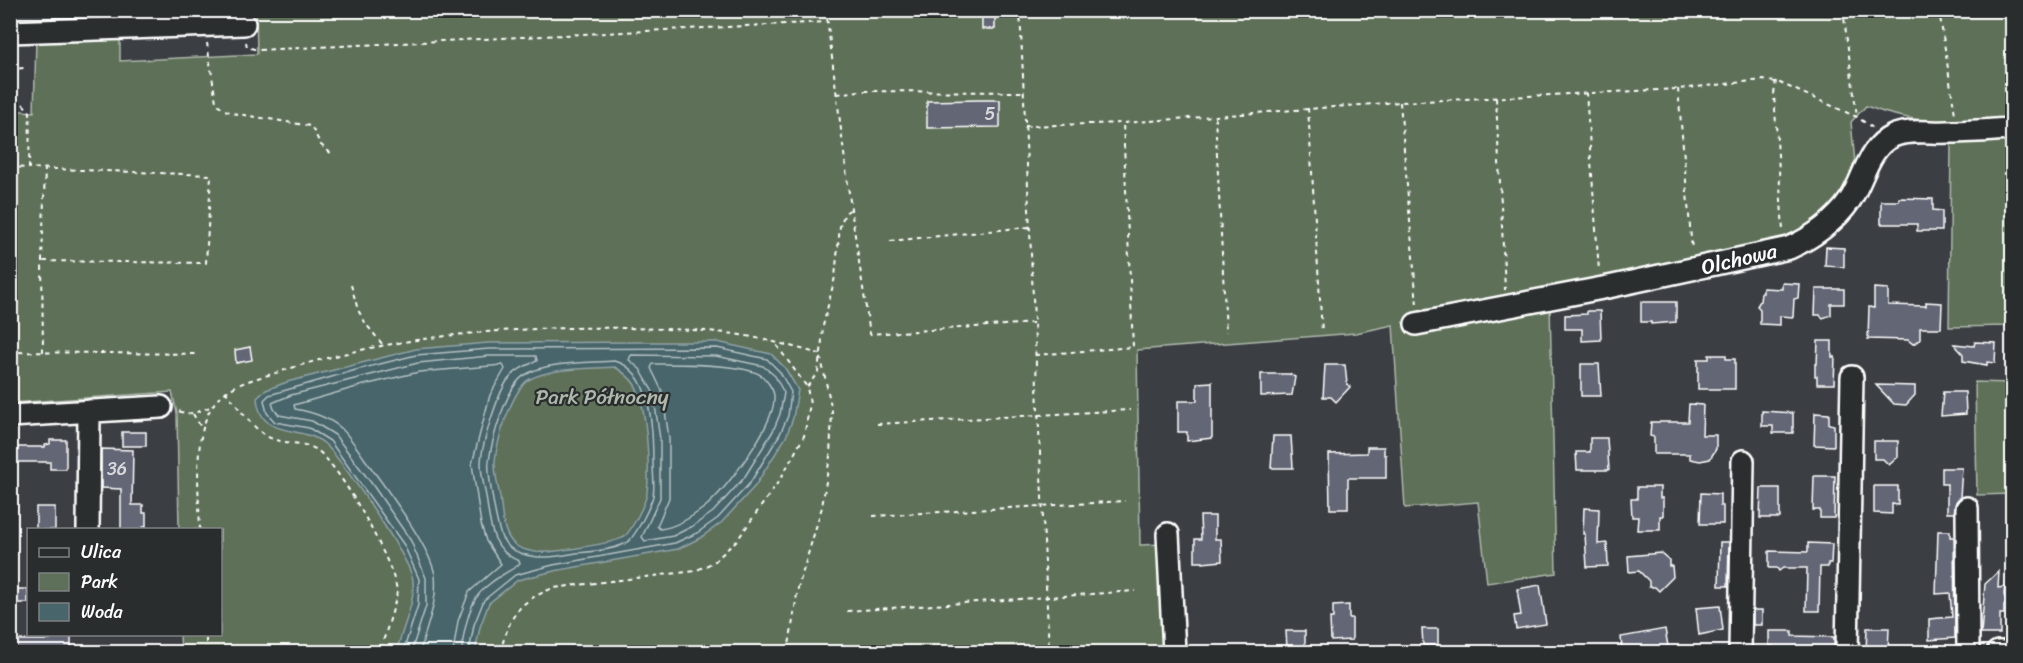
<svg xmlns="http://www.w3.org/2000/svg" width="2023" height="663" viewBox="0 0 2023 663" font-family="Sriracha,sans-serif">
	<rect width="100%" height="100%" fill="#3b3e43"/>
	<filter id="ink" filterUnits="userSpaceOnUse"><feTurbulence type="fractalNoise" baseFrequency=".0167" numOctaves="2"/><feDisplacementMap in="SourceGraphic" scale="12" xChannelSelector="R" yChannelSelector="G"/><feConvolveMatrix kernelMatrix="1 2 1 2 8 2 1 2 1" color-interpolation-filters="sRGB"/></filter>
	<g filter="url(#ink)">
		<path fill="#5e7059" stroke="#aeb8ac" stroke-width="1.5" d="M256 10 2012 11V120C1959 123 1917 126 1866 106L1851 122 1856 172 1848 187 1824 216 1793 236 1550 304 1556 573 1487 583 1478 502 1405 508 1393 325 1356 333 1137 350 1140 545 1163 544 1169 652H181L180 635 220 634V530L179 529 177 413 172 392 11 403V110L34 112 36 40 120 32V61L257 54Z
			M2012 137V344L2011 326 1949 327 1951 141Z
			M1975 382 2012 383V494L1977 495Z"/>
		<path fill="#47656b" stroke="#91a3a6" stroke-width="1.5" fill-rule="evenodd" d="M641 342H717L771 354 785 368 798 390 793 418 786 437 755 486 722 522 700 538 678 549 554 571 518 580 489 603 480 627 475 652H397C401 628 415 607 413 581 412 561 343 462 327 446 303 422 260 442 257 398L266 390 287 382 416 349 488 343ZM615 367C623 372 630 377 635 385 647 406 650 468 647 493 646 502 632 530 624 537 616 543 546 554 535 552 529 551 518 548 514 544 502 533 502 512 500 497 498 486 495 475 495 465 494 447 513 387 530 379 555 367 588 369 615 367Z"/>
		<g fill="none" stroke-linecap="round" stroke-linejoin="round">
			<path stroke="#b5c1c4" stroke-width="1.5" d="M631 355 716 356 763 366 775 376 784 393 780 414 773 431 744 478 713 512 693 526 673 536 645 541 642 537 660 498V439L653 392 640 369 629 360Z
				M614 361C653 369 653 434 653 464 653 474 655 487 653 496 650 507 635 538 626 543 614 550 590 552 576 553 558 556 541 560 523 554 513 551 507 547 502 538 497 527 487 473 489 461 492 440 506 386 525 375 547 361 588 363 614 361Z
				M653 364C676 364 745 363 762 376 767 380 773 389 774 395 777 423 726 490 705 507 692 517 677 527 660 529L657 526 669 498V438L662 391 651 368Z
				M403 652 418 605 419 579 404 545 330 441 309 428 275 422 267 413 264 400 269 395 356 370 416 355 489 349 717 348 767 359 780 372 791 392 788 416 780 434 750 483 718 518 697 533 675 543 553 565 515 575 484 600 474 625 469 652
				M411 652 426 606V578L411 541 372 484 335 435 312 421 279 415 274 409 272 403 291 395 418 363 489 356H536L537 361C525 366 515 370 507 381 497 396 481 446 481 464 481 474 484 486 486 496 490 522 490 550 519 561L520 564C507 573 489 581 479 594 469 605 462 638 462 652
				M420 652C426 626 438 604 435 576 432 548 382 483 364 458 357 448 350 437 342 429 329 417 312 412 295 409L294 405 360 386 419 372 503 365 505 369 490 395 472 464 481 524 486 541 501 564 469 592 458 621 453 652"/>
		</g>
		<path fill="#626675" stroke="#fff" stroke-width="1.5" d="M995 10V29H982V11Z
			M980 100H1000V127L927 128V101Z
			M1899 198 1933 199V210L1942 211V231H1917V224H1881V201H1899Z
			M1826 247 1844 248V267L1825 266Z
			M1782 283 1799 284 1798 298 1794 299 1793 317 1780 316V325L1760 324V309L1757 306 1760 301 1761 293H1763V288L1782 289Z
			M1874 288 1888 289V305L1926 306V302L1942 303 1941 328H1920V340L1913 344 1908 340 1868 339 1869 307 1874 308Z
			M1816 289H1844V304H1831V315L1823 318 1820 315H1815Z
			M1641 302H1676V322L1651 324V322H1641Z
			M1587 311H1600L1601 340 1582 341V329H1565V315L1587 314Z
			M1818 341H1832V357H1835L1834 384H1817V376H1815V364H1817Z
			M1975 342 1996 343 1995 363 1987 362V365L1963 361V354L1954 344 1974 346Z
			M250 347 252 360 236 363 235 350Z
			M1709 355H1726V359H1735V389H1698V359H1709Z
			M1581 364H1599L1601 396H1581Z
			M1325 365H1345L1347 384 1350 387 1336 402 1331 397H1323Z
			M1261 374H1289L1295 377 1292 395 1261 396Z
			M1212 382V438L1187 441V432H1178V401H1197V383Z
			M1876 385 1915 386V395L1906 405 1894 404Z
			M1943 392H1965L1966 414 1941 416Z
			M1689 404 1703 405 1702 435H1716V449L1710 459 1700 461 1690 459V454H1654V437L1650 436 1651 422H1688Z
			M1762 411 1793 413V433H1773V426H1762Z
			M1815 413 1829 414V424L1834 425V446L1814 445Z
			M122 432H146V446H122Z
			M1273 436H1291L1293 468H1271Z
			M1590 438H1607L1609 470H1577L1576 452H1590Z
			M50 440H66V469H50V462H10V447H45V445L50 444Z
			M1874 441H1898V457L1889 465 1883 459H1874Z
			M1367 447H1384V455H1386V478H1348V509H1330L1329 454 1367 453Z
			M101 449 133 450 132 505H143V513H146V527H143V530H121V489L101 488Z
			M1942 468H1962L1960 497 1956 502 1954 513H1947V484H1942Z
			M1814 476H1835L1834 518H1820V510H1813Z
			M1874 486H1898V505L1892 504V514L1874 513Z
			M1637 487H1660V498H1663V516H1660V530H1637L1638 517H1632L1631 499H1637Z
			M1761 488H1780V518H1760Z
			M1701 493 1720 494V506H1723V524H1700Z
			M36 507H55V530H36Z
			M1584 508 1599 509 1598 544 1607 543 1608 566 1587 567 1585 534H1583Z
			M1200 516H1215V539H1221L1222 561 1203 563V562H1195V539H1201Z
			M1938 531H1950V537H1954L1955 638 1929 640V619L1952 617 1950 593 1936 594Z
			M1720 542H1729L1728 586H1719Z
			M1808 543 1832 544 1831 563H1828V567H1820L1819 611H1806L1807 568H1783L1779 571 1777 568H1769V551L1808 552Z
			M1661 553 1669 560V566H1672L1673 577 1659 591 1655 587H1649V581L1639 571 1629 572 1628 556Z
			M1999 571 1998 588 2005 587 2004 595 2007 602 2004 606V614H2000V634H1981L1985 584Z
			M1540 585 1546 624 1516 629 1514 616 1521 615 1517 589Z
			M16 589H28V603H16Z
			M1349 605V618H1352V640L1331 641 1330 618H1333V606Z
			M1720 606 1723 630 1699 635 1696 608Z
			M1753 610H1762V625H1753Z
			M1867 628H1889L1888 652H1866Z
			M1422 629H1438V645H1423Z
			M1665 629 1669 652H1645V648L1622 649 1621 637Z
			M1286 631H1305V649H1287Z
			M1769 631H1792V636L1834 637V652L1773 651V646H1769Z
			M50 634H71V652H10V640H50Z"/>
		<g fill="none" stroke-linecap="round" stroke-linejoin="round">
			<defs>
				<path id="minor" d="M10 32 244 24
					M1416 324 1613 286 1789 248C1812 238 1836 221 1850 200 1864 179 1868 147 1893 136 1909 129 1930 133 1948 132 1969 132 1991 130 2012 129
					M10 416 161 407
					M1967 508 1968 652
					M88 530 89 411
					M1168 534 1174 652
					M1740 652 1743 461
					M1847 652 1852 377
					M1998 652H2012"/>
			</defs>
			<use href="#minor" stroke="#fff" stroke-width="26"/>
			<path stroke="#fff" stroke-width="2" stroke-dasharray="4.5 4.5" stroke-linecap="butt" d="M826 10 851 209 870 334 1034 323
				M1020 10 1049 652
				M1843 10 1857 117
				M1939 10 1955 114
				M246 42 247 47 258 50 828 22
				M207 43 216 102 223 109 232 113 311 126 321 145 334 156
				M10 69 25 68
				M1776 81 1774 94 1783 231
				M1678 89 1692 250
				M1586 92 1599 271
				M837 94 859 91 1023 92
				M1496 98 1505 290
				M1400 102 1417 305
				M23 104 30 112 29 168 211 175 206 263 42 261
				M1308 108 1322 332
				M1215 116 1226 332
				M1025 126 1123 123 1400 102 1678 89 1763 80 1780 83 1857 117 1873 128
				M10 167 29 168
				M890 241 1029 227
				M351 285 358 310 366 324 383 345
				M10 352 199 354
				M43 352 42 261 45 168
				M821 353 823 326 835 277 840 226 845 213 851 209
				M1035 355 1133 347 1123 123
				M225 391C237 405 256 434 273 439 286 444 305 442 317 450 340 466 394 563 397 591 397 600 383 640 380 652
				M179 411C191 417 201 410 213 406
				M193 414 202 429
				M877 424 1130 410
				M873 516 1125 501
				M200 530C199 493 192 436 213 405 229 382 261 378 285 370 395 335 512 326 627 328 660 329 694 329 727 333 759 337 790 346 820 354L818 372 807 387
				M847 611 1135 591
				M206 652V634
				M500 652C511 615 516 603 553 588L695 571 714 562 738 539 781 478 804 436 810 404 807 387 775 343
				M788 652 798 588 822 507 830 456 832 411 821 358"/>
			<use href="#minor" stroke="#2a2d2e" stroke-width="21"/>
		</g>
	</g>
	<g text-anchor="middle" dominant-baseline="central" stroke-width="4.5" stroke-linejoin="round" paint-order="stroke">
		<g font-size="18" fill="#d8d9dc">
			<text x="990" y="114">5</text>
			<text x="117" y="469">36</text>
		</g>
		<g font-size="21" fill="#fff" stroke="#2a2d2e">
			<text transform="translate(1739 259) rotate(-13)">Olchowa</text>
		</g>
		<g font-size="21" fill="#aeb8ac" stroke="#2a2d2e">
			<text x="602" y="397">Park Północny</text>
		</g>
	</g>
	<rect width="2023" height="663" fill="none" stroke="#2a2d2e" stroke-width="36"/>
	<rect x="18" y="18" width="1987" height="627" fill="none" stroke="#fff" stroke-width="2" filter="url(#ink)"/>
	<rect x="27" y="528" width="195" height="108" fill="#2a2d2e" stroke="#7f8182" stroke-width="1.5"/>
	<rect x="39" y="548" width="30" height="9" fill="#2a2d2e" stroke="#7f8182" stroke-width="1.5"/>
	<text x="81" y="558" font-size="18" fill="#ffffff">Ulica</text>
	<rect x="39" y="573" width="30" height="18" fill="#5e7059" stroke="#7f8182" stroke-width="1.5"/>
	<text x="81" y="588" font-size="18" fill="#ffffff">Park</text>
	<rect x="39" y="603" width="30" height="18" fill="#47656b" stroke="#7f8182" stroke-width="1.5"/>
	<text x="81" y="618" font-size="18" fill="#ffffff">Woda</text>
</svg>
